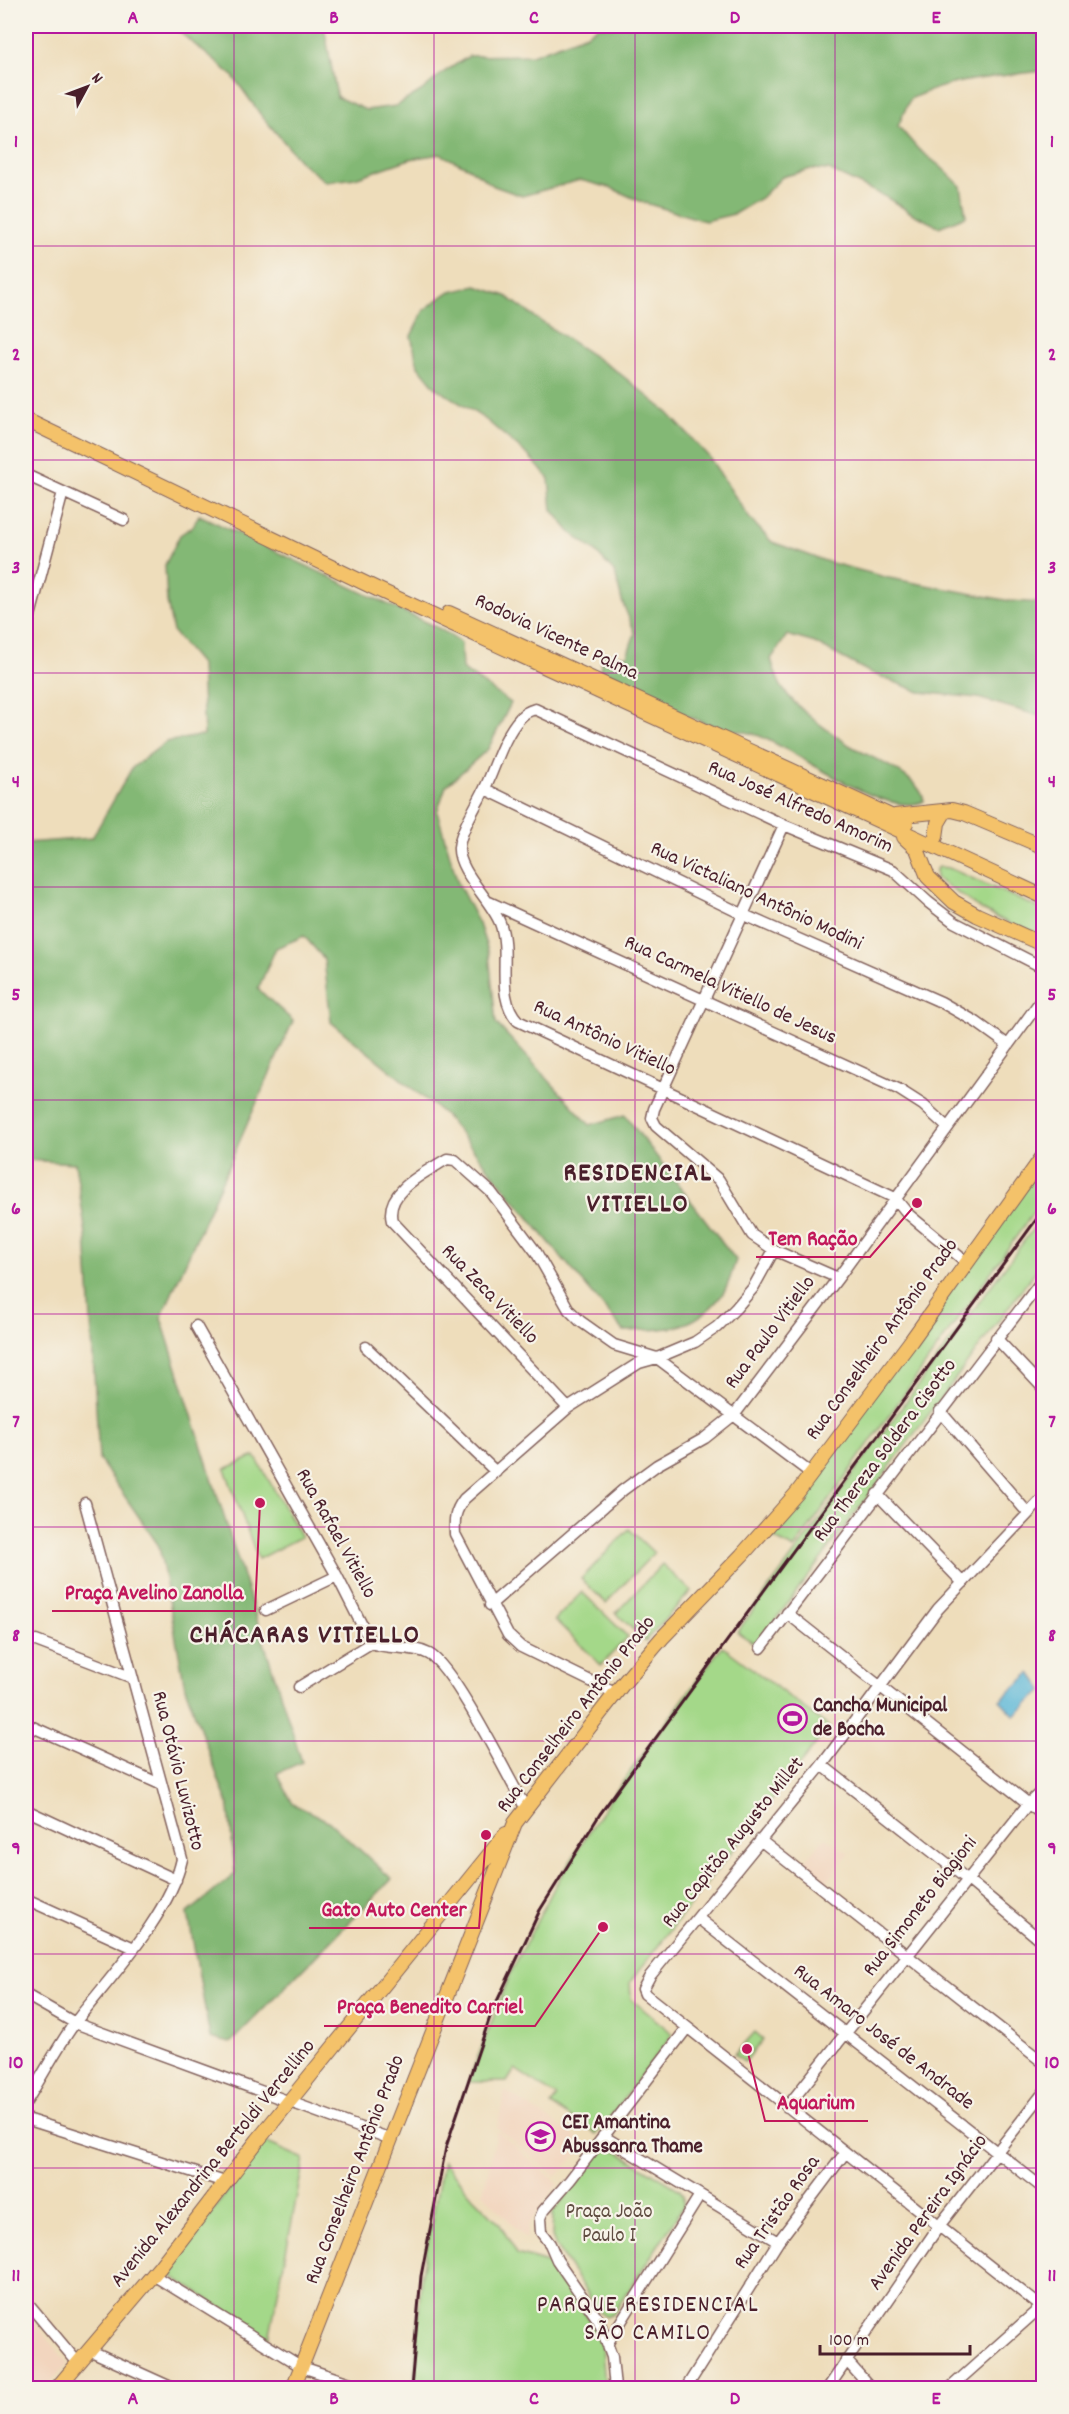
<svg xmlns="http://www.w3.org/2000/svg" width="1069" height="2414" viewBox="0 0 1069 2414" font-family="Dekko,sans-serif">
	<rect width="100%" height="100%" fill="#f7f3e8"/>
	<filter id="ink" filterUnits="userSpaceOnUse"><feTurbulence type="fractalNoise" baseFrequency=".0167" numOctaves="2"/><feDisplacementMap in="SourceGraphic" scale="12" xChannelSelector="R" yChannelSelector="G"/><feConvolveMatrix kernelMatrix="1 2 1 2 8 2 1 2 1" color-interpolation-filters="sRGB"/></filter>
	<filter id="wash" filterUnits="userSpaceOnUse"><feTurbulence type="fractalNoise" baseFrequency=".008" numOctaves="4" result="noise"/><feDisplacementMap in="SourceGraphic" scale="24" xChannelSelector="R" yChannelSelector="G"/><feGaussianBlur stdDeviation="1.35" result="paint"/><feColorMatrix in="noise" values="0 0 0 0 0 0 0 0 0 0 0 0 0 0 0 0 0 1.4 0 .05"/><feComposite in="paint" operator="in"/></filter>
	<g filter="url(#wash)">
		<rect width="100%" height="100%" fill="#edb"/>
		<path fill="#f2d5be" d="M825 1837 849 1853 825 1884 802 1865Z
			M505 2091 587 2144 556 2177 497 2128Z
			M497 2131 558 2183 529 2224 526 2239 483 2193Z
			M26 2313 68 2364 45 2388H26Z"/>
		<path fill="#a4d889" stroke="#777c5a" stroke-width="1.5" d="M939 867 949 868 1043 910V940L982 910 936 878V869Z
			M1043 1162V1199L794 1549 770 1536Z
			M1043 1215V1261L757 1645 737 1632Z
			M255 1456 301 1537 258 1559 225 1469Z
			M629 1529 654 1553 606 1603 581 1579Z
			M662 1564 691 1591 645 1641 616 1613Z
			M582 1592 628 1637 601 1665 555 1620Z
			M722 1646 829 1727 630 1982 631 1999 673 2034 597 2134 551 2105 557 2097 515 2069 507 2082H468L512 1970 556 1884 608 1802Z
			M755 2032 763 2039 745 2062 735 2054Z
			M265 2142 304 2159 269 2339 166 2272Z
			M609 2149 618 2152 680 2190 683 2195V2207L614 2313 606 2316 599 2311 556 2247 552 2236 553 2212 596 2156Z
			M443 2161 473 2197 499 2223 517 2254 551 2264 588 2318 602 2345 605 2388H414L421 2279Z"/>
		<path fill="#83b875" stroke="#666c50" stroke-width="1.5" d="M172 26H324L337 97 366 110 396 106 421 91 444 72 469 56 532 55 587 34 599 26H1043V71C996 77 954 78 910 99L898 126 918 149 940 166 961 186 966 216 939 227 913 214 886 197 829 170 811 169 782 177 761 198 734 214 705 221 642 202 611 188 580 180 522 196 494 186 469 168 440 154 410 159 355 178 326 182 302 163 261 115 232 75Z
			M476 286 506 296 543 323 618 372 666 411 709 457 750 519 772 542 828 562 889 578 1010 601 1043 603V717L978 698 920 692 869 672 815 643 787 635 771 659C774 668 777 681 783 689 799 711 827 730 849 745 870 758 920 775 924 801 885 820 796 749 757 735 745 731 732 731 721 728 712 726 703 722 695 719 662 706 632 687 600 670L603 653 627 656 635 633 622 601 615 573 595 551 571 533 552 510 549 479 530 457 485 419 436 388 418 366 411 336 424 310 447 293Z
			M199 515 440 629 461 643 462 669 511 703 488 749 446 786 437 812 458 883 479 924 489 954 496 1023 590 1125 625 1115 736 1260C732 1271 729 1286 722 1295 693 1332 666 1329 624 1331L548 1241 445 1115 331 1022 324 959 304 936 276 948 258 989 293 1021 161 1318 302 1762 277 1773 293 1804 328 1821 392 1879 230 2043 210 2038 188 1913 235 1874 229 1808 185 1687 159 1546 99 1459 86 1235 75 1163 26 1160V843L92 838 132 768 166 742 204 735 201 665 173 632 167 602 165 565 180 535 193 526Z"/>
		<path fill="#58b6d7" stroke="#516a81" stroke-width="1.5" d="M1031 1673 1043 1690 1015 1716 1000 1700Z"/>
	</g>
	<g filter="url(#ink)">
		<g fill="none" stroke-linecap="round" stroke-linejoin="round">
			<defs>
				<path id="minor" d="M26 475 124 520
					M26 631 63 492
					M485 789 742 914 941 1002 976 1022 1008 1045
					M784 825 654 1109 652 1118 656 1126 719 1180 752 1235 774 1250 838 1278
					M489 902 898 1089 923 1105 947 1127
					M966 1262 908 1214 895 1198 518 1021C494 996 512 954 500 923 491 900 457 870 459 847 461 829 477 805 485 788 496 765 503 737 520 718 524 713 528 711 535 709L784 825 893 870 928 902 954 922 1044 968
					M196 1326 337 1576 371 1643C389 1650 412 1645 429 1654 454 1667 509 1779 526 1809
					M996 1338 1044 1389
					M366 1347 496 1472
					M568 1408 392 1221C384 1191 426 1172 447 1159L455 1160 491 1192 536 1252 569 1310 580 1321 614 1345 657 1358 812 1474
					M940 1411 1027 1512
					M877 1494 963 1583
					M1044 1497 938 1609 822 1765 650 1976 643 1989 645 1994 1044 2309
					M490 1605 623 1490 657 1465 705 1438 735 1414 838 1278 1044 996
					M266 1610 337 1576
					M787 1613 1044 1816
					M36 1641 133 1678
					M761 1648 1044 1278
					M299 1687 371 1643
					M615 1693 521 1647 508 1635 455 1534C454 1519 455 1511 464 1499L568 1408 639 1363 657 1358 695 1342 717 1327 736 1308 753 1288 774 1250
					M26 1724 160 1784
					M822 1765 968 1880 1044 1943
					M26 1810 176 1880
					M760 1840 1044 2063
					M26 1899 134 1948
					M698 1918 1044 2189
					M26 1995 75 2023 391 2139
					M26 2102C43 2075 58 2045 77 2020 111 1976 170 1914 182 1859L85 1503
					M787 2107 1028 1804 1044 1789
					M26 2119 225 2182
					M603 2136 778 2242
					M153 2275 302 2367 365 2388
					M26 2301 78 2363
					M607 2344 700 2195
					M89 2350 173 2388
					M846 2360 871 2388
					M615 2388 612 2357 599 2321 557 2260 550 2244 541 2232 540 2218 543 2211 570 2180 687 2028
					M686 2388 778 2242 845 2153
					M828 2388 939 2226 1044 2092
					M950 2388 1041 2307"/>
				<path id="major" d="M26 420 379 590 1044 897
					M449 613 906 823
					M895 816 952 810 964 813 1044 847
					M904 837 917 849 928 877 954 902 977 915 1044 945
					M936 837 938 823 944 813
					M57 2388 160 2267 258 2140 506 1834
					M293 2388 515 1823 622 1685 662 1638 742 1555 797 1493 911 1341 1044 1155"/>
			</defs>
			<use href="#minor" stroke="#83625d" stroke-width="13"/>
			<use href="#major" stroke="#83625d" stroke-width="16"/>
			<use href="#minor" stroke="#fff" stroke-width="10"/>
			<use href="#major" stroke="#f4c26a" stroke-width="14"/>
			<path stroke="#4a1f2b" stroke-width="3" d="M411 2388 421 2276 446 2147 491 2014 540 1910 600 1814 1044 1209"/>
		</g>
	</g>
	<path fill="none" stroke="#b5179e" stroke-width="1.5" stroke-opacity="0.55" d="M234 26V2388M434 26V2388M635 26V2388M835 26V2388M26 246H1044M26 460H1044M26 673H1044M26 887H1044M26 1100H1044M26 1314H1044M26 1527H1044M26 1741H1044M26 1954H1044M26 2168H1044"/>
	<defs>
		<symbol id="stadium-ring" viewBox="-11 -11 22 22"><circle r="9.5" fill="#f7f3e8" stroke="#b5179e" stroke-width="1.5"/><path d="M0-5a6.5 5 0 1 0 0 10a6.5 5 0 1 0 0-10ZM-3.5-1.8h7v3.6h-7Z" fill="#b5179e"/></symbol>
		<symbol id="school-ring" viewBox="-11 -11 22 22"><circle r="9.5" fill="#f7f3e8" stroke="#b5179e" stroke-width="1.5"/><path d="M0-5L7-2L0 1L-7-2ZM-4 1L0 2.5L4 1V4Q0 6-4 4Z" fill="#b5179e"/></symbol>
	</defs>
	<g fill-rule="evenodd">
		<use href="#stadium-ring" x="776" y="1702" width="33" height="33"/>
		<use href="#school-ring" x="524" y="2120" width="33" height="33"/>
	</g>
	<g text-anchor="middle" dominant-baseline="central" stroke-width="4.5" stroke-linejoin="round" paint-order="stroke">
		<g font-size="21" fill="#4a1f2b" stroke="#f7f3e8">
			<text transform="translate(556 638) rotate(25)">Rodovia Vicente Palma</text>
			<text transform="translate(800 808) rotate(24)">Rua José Alfredo Amorim</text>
			<text transform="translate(756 897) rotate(25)">Rua Victaliano Antônio Modini</text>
			<text transform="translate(730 991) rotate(25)">Rua Carmela Vitiello de Jesus</text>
			<text transform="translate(604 1039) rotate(25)">Rua Antônio Vitiello</text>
			<text transform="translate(489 1295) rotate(46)">Rua Zeca Vitiello</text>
			<text transform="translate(771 1333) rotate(-53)">Rua Paulo Vitiello</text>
			<text transform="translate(883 1340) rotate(-54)">Rua Conselheiro Antônio Prado</text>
			<text transform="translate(886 1451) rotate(-53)">Rua Thereza Soldera Cisotto</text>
			<text transform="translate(335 1534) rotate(61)">Rua Rafael Vitiello</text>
			<text transform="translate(577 1715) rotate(-52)">Rua Conselheiro Antônio Prado</text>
			<text transform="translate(177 1771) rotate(76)">Rua Otávio Luvizotto</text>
			<text transform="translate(734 1843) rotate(-51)">Rua Capitão Augusto Millet</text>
			<text transform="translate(921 1907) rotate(-52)">Rua Simoneto Biagioni</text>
			<text transform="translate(883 2038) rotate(38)">Rua Amaro José de Andrade</text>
			<text transform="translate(214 2164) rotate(-51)">Avenida Alexandrina Bertoldi Vercellino</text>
			<text transform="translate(356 2170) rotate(-69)">Rua Conselheiro Antônio Prado</text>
			<text transform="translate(778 2213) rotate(-55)">Rua Tristão Rosa</text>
			<text transform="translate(929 2213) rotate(-54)">Avenida Pereira Ignácio</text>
		</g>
		<g font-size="21" font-weight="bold" fill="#4a1f2b" stroke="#f7f3e8" text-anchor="start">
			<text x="813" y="1707">Cancha Municipal<tspan x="813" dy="24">de Bocha</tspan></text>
			<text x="562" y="2124">CEI Amantina<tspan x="562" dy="24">Abussanra Thame</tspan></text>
		</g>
		<g font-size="21" fill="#604d42" stroke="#f7f3e8">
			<text x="609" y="2213">Praça João<tspan x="609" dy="24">Paulo I</tspan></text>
		</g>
		<g font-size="24" letter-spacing="1.5" fill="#4a1f2b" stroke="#f7f3e8">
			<text x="648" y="2306">PARQUE RESIDENCIAL<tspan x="648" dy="28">SÃO CAMILO</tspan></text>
		</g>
		<g font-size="27" font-weight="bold" letter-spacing="1.5" fill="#4a1f2b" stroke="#f7f3e8">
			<text x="638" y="1174">RESIDENCIAL<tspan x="638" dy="31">VITIELLO</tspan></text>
			<text x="305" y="1636">CHÁCARAS VITIELLO</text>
		</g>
	</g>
	<path fill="none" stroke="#c2185b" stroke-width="2" d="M917 1203L870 1257H756M260 1503L255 1611H52M486 1835L479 1928H309M603 1927L535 2026H324M747 2049L765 2121H868"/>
	<g fill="#c2185b" stroke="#f7f3e8" stroke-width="2">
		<circle cx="917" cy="1203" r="6"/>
		<circle cx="260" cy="1503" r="6"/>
		<circle cx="486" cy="1835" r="6"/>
		<circle cx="603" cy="1927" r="6"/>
		<circle cx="747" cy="2049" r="6"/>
	</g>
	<g font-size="22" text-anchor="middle" font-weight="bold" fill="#c2185b" stroke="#f7f3e8" stroke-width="4.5" stroke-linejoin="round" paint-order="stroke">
		<text x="813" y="1245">Tem Ração</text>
		<text x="154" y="1599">Praça Avelino Zanolla</text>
		<text x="394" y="1916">Gato Auto Center</text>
		<text x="430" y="2013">Praça Benedito Carriel</text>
		<text x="816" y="2109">Aquarium</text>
	</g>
	<rect width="1069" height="2414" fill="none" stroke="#f7f3e8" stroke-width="66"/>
	<g transform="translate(87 87) rotate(49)" stroke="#f7f3e8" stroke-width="4.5" paint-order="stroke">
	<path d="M0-4.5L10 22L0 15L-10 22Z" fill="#4a1f2b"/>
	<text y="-9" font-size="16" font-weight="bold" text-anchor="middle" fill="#4a1f2b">N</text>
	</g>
	<path d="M820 2345v9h150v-9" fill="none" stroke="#4a1f2b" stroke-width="3"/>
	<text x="829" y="2345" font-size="18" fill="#4a1f2b" stroke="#f7f3e8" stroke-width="4.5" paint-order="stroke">100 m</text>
	<rect x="33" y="33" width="1003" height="2348" fill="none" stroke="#b5179e" stroke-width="2"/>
	<g font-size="20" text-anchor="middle" font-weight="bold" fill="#b5179e">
		<text x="133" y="23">A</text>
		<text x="334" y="23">B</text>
		<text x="534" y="23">C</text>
		<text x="735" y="23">D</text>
		<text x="936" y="23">E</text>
		<text x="16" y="147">1</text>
		<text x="1052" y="147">1</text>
		<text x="16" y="360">2</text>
		<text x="1052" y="360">2</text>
		<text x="16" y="573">3</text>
		<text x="1052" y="573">3</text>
		<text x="16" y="787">4</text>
		<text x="1052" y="787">4</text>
		<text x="16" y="1000">5</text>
		<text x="1052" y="1000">5</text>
		<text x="16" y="1214">6</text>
		<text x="1052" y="1214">6</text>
		<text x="16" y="1427">7</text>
		<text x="1052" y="1427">7</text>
		<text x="16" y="1641">8</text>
		<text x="1052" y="1641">8</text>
		<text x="16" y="1854">9</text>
		<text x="1052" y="1854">9</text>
		<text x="16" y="2068">10</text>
		<text x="1052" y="2068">10</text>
		<text x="16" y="2281">11</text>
		<text x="1052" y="2281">11</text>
		<text x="133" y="2404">A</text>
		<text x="334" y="2404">B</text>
		<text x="534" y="2404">C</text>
		<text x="735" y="2404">D</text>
		<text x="936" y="2404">E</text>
	</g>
</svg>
